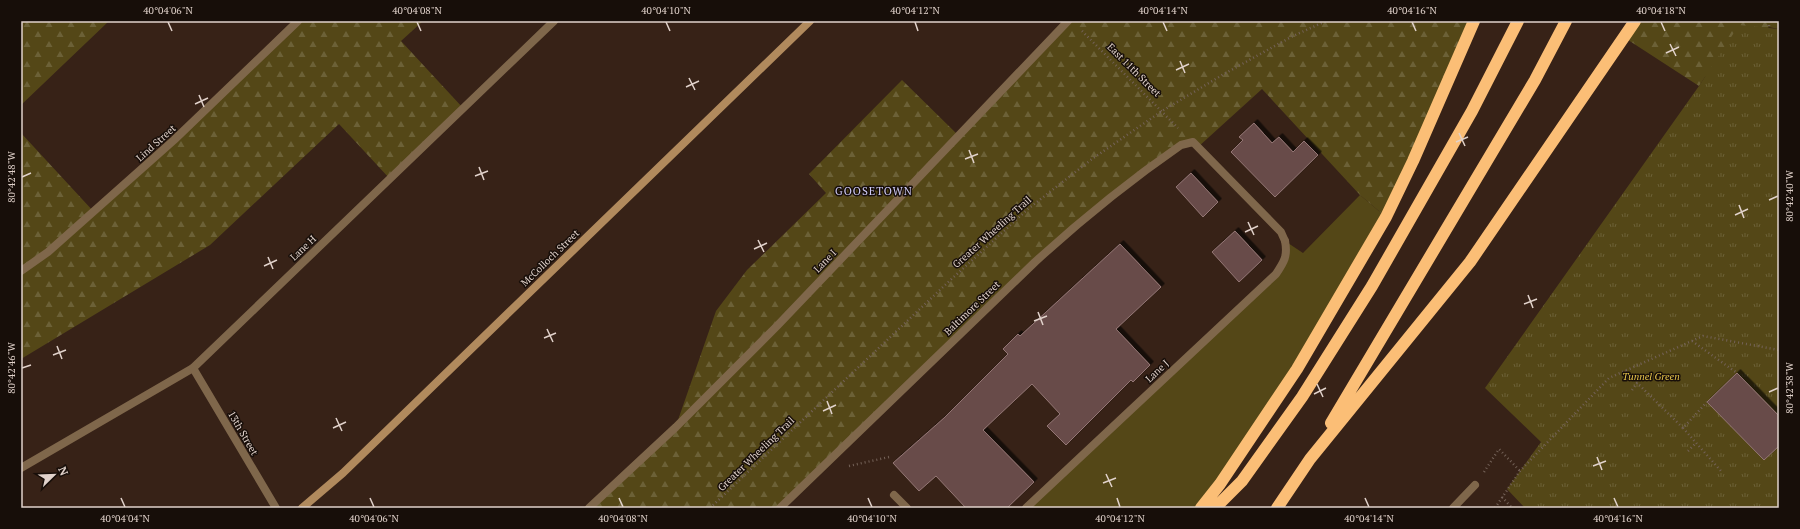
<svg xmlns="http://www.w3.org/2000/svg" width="1800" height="529" viewBox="0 0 1800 529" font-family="'PT Serif',serif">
	<defs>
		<pattern id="forest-firs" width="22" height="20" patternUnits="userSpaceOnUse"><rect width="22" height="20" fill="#544717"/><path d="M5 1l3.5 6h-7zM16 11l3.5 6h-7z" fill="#6c6137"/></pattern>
		<pattern id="park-tufts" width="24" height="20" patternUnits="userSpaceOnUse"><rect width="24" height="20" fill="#544717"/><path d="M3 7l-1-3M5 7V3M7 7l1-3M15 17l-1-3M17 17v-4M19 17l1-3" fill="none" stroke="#6c6137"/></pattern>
		<filter id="shadow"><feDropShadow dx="3.5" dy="-3.5" stdDeviation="0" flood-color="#0009"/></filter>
	</defs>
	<rect width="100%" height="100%" fill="#372217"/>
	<path fill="#544717" d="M1360 195 1386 217 1322 329 1201 508H1026L1286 260 1285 241 1303 253Z"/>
	<path fill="url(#forest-firs)" d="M21 21H109L21 105Z
		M298 21H423L401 41 463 108 390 179 339 124 210 245 21 359V133L94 212Z
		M1068 21H1472L1386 217 1360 195 1262 89 1198 147 1193 142 1181 145 1076 225 780 508H587L678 420 716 311 747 270 826 193 809 174 902 80 959 136Z
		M1635 21H1779V29L1769 27 1705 77 1699 86 1625 38Z"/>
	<path fill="url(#park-tufts)" d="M1739 25 1779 29V508H1525L1507 489 1541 442 1485 388 1699 86Z"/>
	<path fill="#674c4a" stroke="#947674" filter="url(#shadow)" d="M1254 123 1272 143 1279 137 1293 152 1304 141 1318 155 1275 197 1231 152 1243 140 1239 137Z
		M1191 173 1218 202 1203 217 1176 187Z
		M1235 231 1262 260 1239 282 1212 252Z
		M1120 244 1161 287 1116 329 1150 365 1133 382 1131 380 1066 445 1047 426 1060 414 1032 384 983 430 1034 482 1007 508H966L936 476 919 491 893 463 944 418 1008 354 1003 349 1018 334 1020 336Z
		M1737 373 1779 416V446L1764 460 1707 402Z"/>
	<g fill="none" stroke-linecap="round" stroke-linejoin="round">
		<path stroke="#746258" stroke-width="2.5" stroke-dasharray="1 3" stroke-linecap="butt" d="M1769 21V27
			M1082 31 1178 128
			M1692 341 1737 373
			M1625 371 1683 428 1707 402
			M1632 390 1637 383
			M1683 428 1721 471
			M1688 451 1696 443
			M849 466 889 457
			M1484 472 1499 449 1520 471
			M1502 497 1512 508
			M710 508 944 286 1028 209 1092 159 1162 111 1224 74 1291 37 1326 21
			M1495 508 1520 471 1609 378 1703 336 1779 350"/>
		<path stroke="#7f674b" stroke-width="8" d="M21 468 193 368 554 21
			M894 495 907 508
			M589 508 676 427 777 326 1068 21
			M1026 508 1276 274C1284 262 1288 256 1285 241"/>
		<path stroke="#7f674b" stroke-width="8" d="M21 271 48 252 174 140 298 21
			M193 368 276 508
			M780 508 1035 262C1081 220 1129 181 1181 145L1193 142 1281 232 1285 241
			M1453 508 1475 485"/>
		<path stroke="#b18a5d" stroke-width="8" d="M302 508 343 473 810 21"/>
		<path stroke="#fbbe76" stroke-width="12" d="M1331 423 1535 80 1566 21
			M1201 508 1220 484 1297 369 1386 217 1413 161 1474 21
			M1215 508 1242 481 1302 397 1372 286 1472 111 1518 21
			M1277 508 1310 459 1470 262 1635 21"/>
	</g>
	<path fill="none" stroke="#e1d2cb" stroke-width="1.5" d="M168 22 172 31M417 22 421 31M666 22 670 31M915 22 918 31M1163 22 1167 31M1412 22 1416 31M1661 22 1665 31M1670 44 1676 56M1666 53 1679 47M1180 61 1185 73M1176 70 1189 64M689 78 695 90M686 87 699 81M199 95 204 107M195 104 208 98M1459 133 1465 146M1456 142 1468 137M969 150 974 163M965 159 978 154M479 167 484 180M475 176 488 171M22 177 31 173M1769 200 1778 196M1739 205 1744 218M1735 215 1748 209M1248 222 1254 235M1245 232 1258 226M758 240 764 252M754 249 767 243M268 257 273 269M264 266 277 260M1528 295 1533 308M1524 304 1537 299M1038 312 1043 325M1034 321 1047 316M547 329 553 342M544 338 556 333M57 346 62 359M53 355 66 350M22 368 31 365M1317 384 1323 397M1769 392 1778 388M1314 394 1326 388M827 401 832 414M823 411 836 405M336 418 342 431M333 428 346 422M1597 457 1602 470M1593 466 1606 461M1106 474 1112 487M1103 483 1116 478M121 498 125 507M370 498 374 507M619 498 623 507M868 498 872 507M1117 498 1120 507M1365 498 1369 507M1614 498 1618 507"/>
	<g text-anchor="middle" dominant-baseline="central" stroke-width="3" stroke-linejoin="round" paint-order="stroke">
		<g font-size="10" fill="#e1d2cb" stroke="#170e09">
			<text transform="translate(1134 70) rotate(45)">East 11th Street</text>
			<text transform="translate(156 143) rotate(-42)">Lind Street</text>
			<text transform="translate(992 232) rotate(-42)">Greater Wheeling Trail</text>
			<text transform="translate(303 248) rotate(-44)">Lane H</text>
			<text transform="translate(550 258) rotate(-44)">McColloch Street</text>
			<text transform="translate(825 261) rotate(-46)">Lane I</text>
			<text transform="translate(972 308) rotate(-44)">Baltimore Street</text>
			<text transform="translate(1157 371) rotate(-43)">Lane J</text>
			<text transform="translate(243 433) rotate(60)">13th Street</text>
			<text transform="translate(756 454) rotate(-44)">Greater Wheeling Trail</text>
		</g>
		<g font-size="10" font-style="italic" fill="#eac84d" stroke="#170e09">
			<text x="1651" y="376">Tunnel Green</text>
		</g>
		<g font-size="11" letter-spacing="1" fill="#d0ccf8" stroke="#170e09">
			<text x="874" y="191">GOOSETOWN</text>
		</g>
	</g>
	<rect width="1800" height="529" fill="none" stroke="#170e09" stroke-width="44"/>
	<g transform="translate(54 475) rotate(67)" stroke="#170e09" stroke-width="3" paint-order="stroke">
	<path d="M0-3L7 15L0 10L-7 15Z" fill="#e1d2cb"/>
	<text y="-6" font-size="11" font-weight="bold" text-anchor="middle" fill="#e1d2cb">N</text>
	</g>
	<rect x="22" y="22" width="1756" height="485" fill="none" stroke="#e1d2cb" stroke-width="1.5"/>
	<g font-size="10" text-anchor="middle" fill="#e1d2cb">
		<text x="168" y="14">40°04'06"N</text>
		<text x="417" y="14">40°04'08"N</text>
		<text x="666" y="14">40°04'10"N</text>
		<text x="915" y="14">40°04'12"N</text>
		<text x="1163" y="14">40°04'14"N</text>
		<text x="1412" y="14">40°04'16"N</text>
		<text x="1661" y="14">40°04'18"N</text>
		<text transform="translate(11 177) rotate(-90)" y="4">80°42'48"W</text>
		<text transform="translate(1789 196) rotate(-90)" y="4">80°42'40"W</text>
		<text transform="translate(11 368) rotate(-90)" y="4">80°42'46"W</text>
		<text transform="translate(1789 388) rotate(-90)" y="4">80°42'38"W</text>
		<text x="125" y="522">40°04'04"N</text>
		<text x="374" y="522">40°04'06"N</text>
		<text x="623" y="522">40°04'08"N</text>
		<text x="872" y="522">40°04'10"N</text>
		<text x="1120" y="522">40°04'12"N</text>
		<text x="1369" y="522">40°04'14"N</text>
		<text x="1618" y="522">40°04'16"N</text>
	</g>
</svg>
